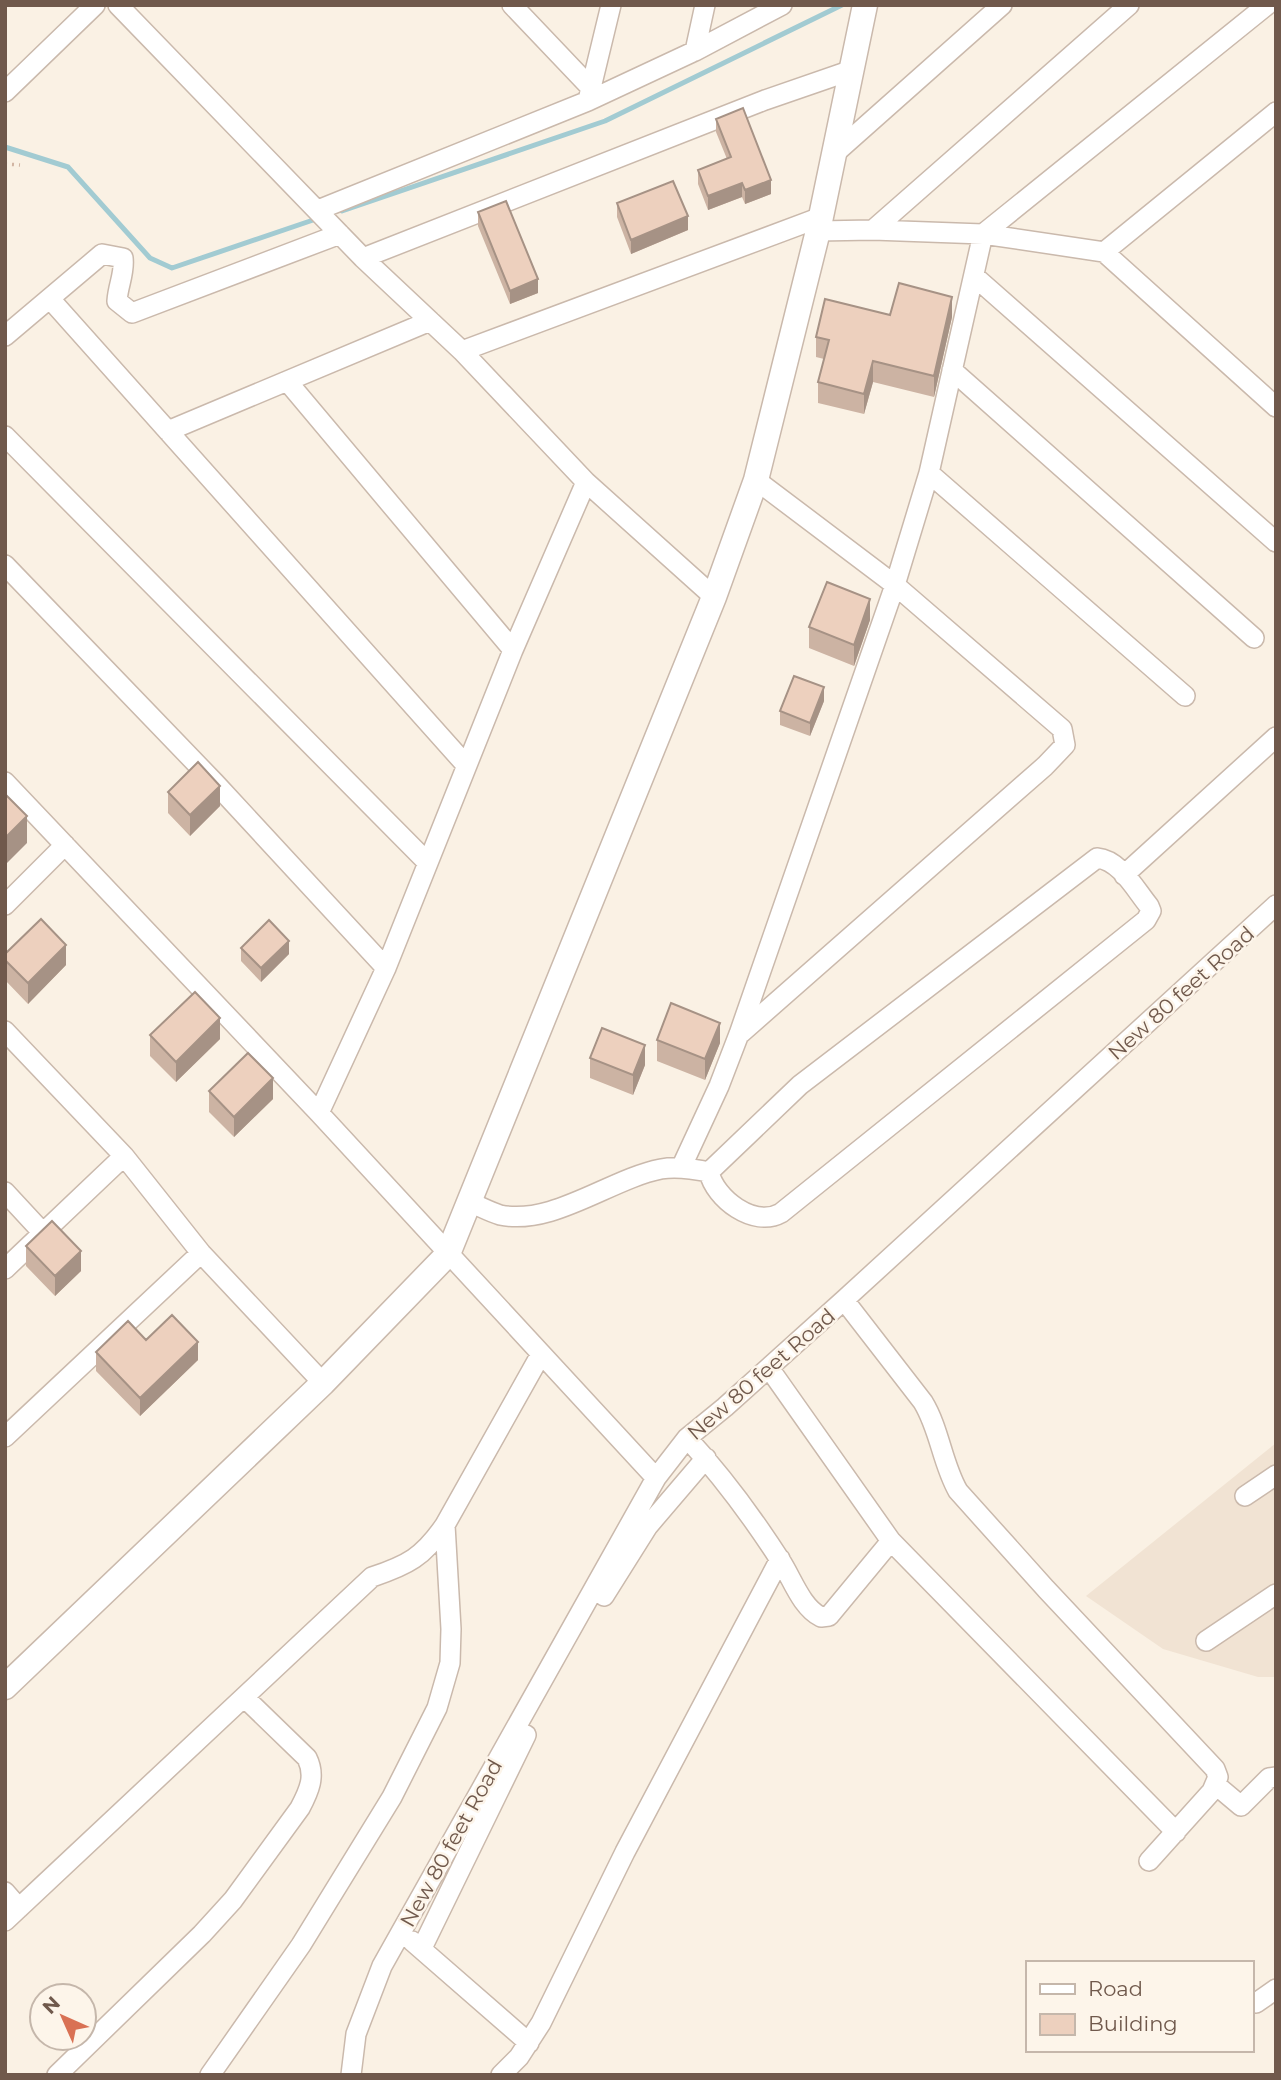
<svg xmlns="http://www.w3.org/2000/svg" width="1281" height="2080" viewBox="0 0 1281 2080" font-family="Montserrat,sans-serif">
	<rect width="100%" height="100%" fill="#faf1e4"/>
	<path fill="#f1e3d3" d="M1276 1443V1677H1258L1163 1649 1086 1596Z"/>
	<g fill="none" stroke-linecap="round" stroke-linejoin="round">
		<path stroke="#a2cbd2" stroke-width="5" d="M5 147 68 167 150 258 172 268 319 218
			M342 211 605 121 842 5"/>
		<defs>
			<path id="minor" d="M118 5 363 258 765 100 852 70
				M512 5 591 88
				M695 51 705 5
				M5 92 95 5
				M589 96 611 5
				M833 155 1002 5
				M318 210 588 101 695 51 782 5
				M873 230 1129 5
				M818 231 873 230 983 234 1104 252 1276 407
				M1104 252 1276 112
				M363 258 462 351 586 482 714 597
				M974 276 1276 542
				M51 300 466 765
				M5 336 102 254 123 258C125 273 118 285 117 301L132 313 340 234
				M462 351 821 217
				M952 370 1254 638
				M287 381 513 650
				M168 431 430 321
				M5 436 427 862
				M929 473 1185 696
				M5 565 215 783 386 968
				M5 782 319 1113 656 1478
				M1124 875 1276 737
				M5 905 65 845
				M5 1031 124 1156 201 1253 323 1383
				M741 1033 1045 766 1065 745 1062 729 895 585 756 480
				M319 1113 386 968 513 650 586 482
				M681 1168 719 1086 739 1034 895 585 929 473 983 234 1267 5
				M5 1192 43 1233
				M469 1202C479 1206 490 1212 500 1215 553 1226 610 1179 661 1169 677 1166 694 1169 709 1172L800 1085 1097 858C1120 860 1135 889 1149 906L1151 911 1146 920 781 1213C754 1228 715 1199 709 1172
				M5 1269 124 1156
				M844 1300 923 1402C940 1430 942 1463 958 1491L1046 1589 1215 1769 1218 1777 1212 1791 1149 1861
				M769 1368 891 1541 1176 1832
				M5 1437 201 1253
				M687 1438C721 1475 753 1518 780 1560 792 1578 801 1607 821 1617L829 1616 891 1541
				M1245 1496 1276 1475
				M604 1596 648 1526 706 1458
				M1206 1641 1276 1594
				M1216 1785 1241 1806 1269 1778 1276 1777
				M5 1892 19 1908
				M5 1921 372 1577C408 1565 423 1557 445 1525L541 1354
				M412 1941 529 2043
				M422 1948 526 1735
				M1256 2003 1276 1989
				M57 2075 202 1934 233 1900 300 1808C309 1791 316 1776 307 1758L244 1697
				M210 2075 301 1945 392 1797 437 1708 450 1663 451 1629 445 1525
				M351 2075 356 2034 382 1966 656 1478 687 1438 725 1407 844 1300 1276 905
				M501 2075 519 2057 541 2023 625 1852 780 1559"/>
			<path id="tertiary" d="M5 1687 323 1383 448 1254 714 597 756 480 818 231 865 5"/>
		</defs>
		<use href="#minor" stroke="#cab9ac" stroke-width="22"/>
		<use href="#tertiary" stroke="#cab9ac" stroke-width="27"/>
		<path stroke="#d1b4a2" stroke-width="3.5" stroke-dasharray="2 5" stroke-linecap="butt" d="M5 164 20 165"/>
		<use href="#minor" stroke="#fff" stroke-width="19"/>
		<use href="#tertiary" stroke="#fff" stroke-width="24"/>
	</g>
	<path fill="#ccb3a3" d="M716 119 771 194 745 204 742 197 708 210 698 184V170L727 159 716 132Z
		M617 203 688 230 631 254 617 217Z
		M478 212 538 293 510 304 478 226Z
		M890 315 952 317 934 397 873 382 864 414 818 403V382L824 359 816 357V337Z
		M870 620 854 666 809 648V627Z
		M824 701 810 736 780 725V711Z
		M168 792 220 806 190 836 168 813Z
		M241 948 289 954 261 982 241 961Z
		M5 954 66 965 28 1004 5 980Z
		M150 1035 220 1039 176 1082 150 1056Z
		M657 1040 720 1043 705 1080 657 1061Z
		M590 1058 645 1065 633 1095 590 1078Z
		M209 1091 273 1099 234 1137 209 1112Z
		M26 1246 81 1271 55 1296 26 1266Z
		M146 1340 198 1360 140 1416 96 1371V1352Z"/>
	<path fill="#a69285" d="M771 180V194L745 204V190Z
		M742 183V197L708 210V196Z
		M688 216V230L631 254V240Z
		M538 279V293L510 304V291Z
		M952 297V317L934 397V376Z
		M873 361V382L864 414V394Z
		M870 599V620L854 666V645Z
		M824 687V701L810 736V723Z
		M220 786V806L190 836V815Z
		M27 816V843L5 865V838Z
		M289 941V954L261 982V968Z
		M66 945V965L28 1004V983Z
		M220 1018V1039L176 1082V1062Z
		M720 1023V1043L705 1080V1059Z
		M645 1045V1065L633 1095V1075Z
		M273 1078V1099L234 1137V1117Z
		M81 1251V1271L55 1296V1276Z
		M198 1342V1360L140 1416V1398Z"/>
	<path fill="#edd0be" stroke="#a69285" stroke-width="2" d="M743 108 771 180 745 190 742 183 708 196 698 170 731 157 716 119Z
		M673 181 688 216 631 240 617 203Z
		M506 201 538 279 510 291 478 212Z
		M899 283 952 297 934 376 873 361 864 394 818 382 829 340 816 337 825 299 890 315Z
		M827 582 870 599 854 645 809 627Z
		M794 676 824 687 810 723 780 711Z
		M198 762 220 786 190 815 168 792Z
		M5 794 27 816 5 838Z
		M41 919 66 945 28 983 5 960V954Z
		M269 920 289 941 261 968 241 948Z
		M195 992 220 1018 176 1062 150 1035Z
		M671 1003 720 1023 705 1059 657 1040Z
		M602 1028 645 1045 633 1075 590 1058Z
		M248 1053 273 1078 234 1117 209 1091Z
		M52 1221 81 1251 55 1276 26 1246Z
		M172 1315 198 1342 140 1398 96 1352 128 1321 146 1340Z"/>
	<g text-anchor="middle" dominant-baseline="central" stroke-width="5" stroke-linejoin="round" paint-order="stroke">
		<g font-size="21" fill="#70594c" stroke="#fdf5ea">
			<text transform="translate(1181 993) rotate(-42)">New 80 feet Road</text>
			<text transform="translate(761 1374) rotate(-41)">New 80 feet Road</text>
			<text transform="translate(451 1843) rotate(-61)">New 80 feet Road</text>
		</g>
	</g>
	<rect width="1281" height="2080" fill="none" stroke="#70594c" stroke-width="14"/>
	<rect x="1026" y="1961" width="228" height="91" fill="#fdf5ea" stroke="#c5b7ab" stroke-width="2"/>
	<rect x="1040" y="1984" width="35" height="10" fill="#ffffff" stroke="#c5b7ab" stroke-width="2"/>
	<text x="1088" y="1996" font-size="21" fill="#70594c">Road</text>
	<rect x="1040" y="2014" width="35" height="21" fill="#edd0be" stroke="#c5b7ab" stroke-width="2"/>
	<text x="1088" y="2031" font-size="21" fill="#70594c">Building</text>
	<g transform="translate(63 2017) rotate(315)"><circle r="33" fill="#fdf5ea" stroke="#c5b7ab" stroke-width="2"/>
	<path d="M0-5L12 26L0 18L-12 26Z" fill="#d97154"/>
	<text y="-10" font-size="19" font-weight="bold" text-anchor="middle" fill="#70594c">N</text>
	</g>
</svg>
